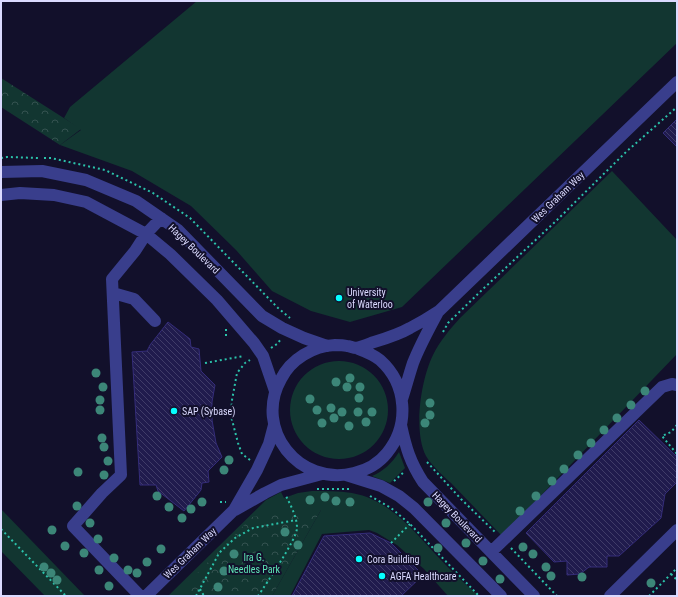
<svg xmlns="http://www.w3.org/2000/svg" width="678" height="597" viewBox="0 0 678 597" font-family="'Roboto Condensed',sans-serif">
	<defs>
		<pattern id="forest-crowns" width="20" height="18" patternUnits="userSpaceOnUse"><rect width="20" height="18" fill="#123631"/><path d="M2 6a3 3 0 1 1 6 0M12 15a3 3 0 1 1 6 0" fill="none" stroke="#345250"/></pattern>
		<pattern id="building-back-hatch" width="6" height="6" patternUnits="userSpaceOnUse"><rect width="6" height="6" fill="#201b4d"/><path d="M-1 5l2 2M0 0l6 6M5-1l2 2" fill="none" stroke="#403c68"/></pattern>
	</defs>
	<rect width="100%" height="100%" fill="#12102b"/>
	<path fill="#123631" d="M197 1H677V43L402 307 350 322 311 311 272 291 236 250 191 206 132 171 60 145 81 130 64 118 70 107Z
		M612 171 677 240V354L502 536C485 518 468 501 451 483 442 475 432 466 426 456 413 431 421 379 433 355 440 341 450 329 460 318Z
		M290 410a49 49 0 1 1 98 0a49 49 0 1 1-98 0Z
		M399 452 405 468 390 483 372 476C384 471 392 463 399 452Z
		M312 491C325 491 339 491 352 493 391 500 415 533 441 560 453 573 466 585 479 596H448L424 569 397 545 377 533 369 530 322 534 290 596H272L321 510 175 596H168L266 500 281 492 284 498 298 493Z
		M1 509 85 596H45L1 551Z"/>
	<path fill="url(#forest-crowns)" d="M1 78 81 129 60 145 1 107Z
		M321 510 272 596H175L252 517Z"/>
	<path fill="url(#building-back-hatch)" stroke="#342c7a" d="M677 119V147L663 133Z
		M168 322 190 339 191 347 199 349 201 371 215 385 212 402V420L216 443 222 457 208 471 209 482 202 483 201 490 184 511 158 491 156 485H140L132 352 147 351 150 345Z
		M639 420 677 457V482L665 494 661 518 619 556H607V567H589L580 574 567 575V561L554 562 526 533Z
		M370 533 391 543 423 575 401 596H292L324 536Z"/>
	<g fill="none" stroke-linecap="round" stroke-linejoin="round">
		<path stroke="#2bc2aa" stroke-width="2" stroke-dasharray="2 3" stroke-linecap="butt" d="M1 158 7 157 40 158
			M44 158H51L105 170 153 193 190 218 278 308 290 318
			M443 332 448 323 483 289 556 221 626 152 677 107
			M226 336V328
			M271 348 277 344 281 339
			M205 363 244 356
			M677 425 671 432 662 436 677 454
			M250 460 242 454 238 443 231 416 232 400 237 373 245 363 250 360
			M427 462 461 499 495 532
			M394 481 404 472
			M317 489H349
			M370 496 391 508 410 524 479 596
			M220 502H226
			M1 529 66 596
			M391 543 410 524
			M511 548 557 596
			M671 574 677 580
			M200 589 204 596
			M196 596 216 559 219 553 235 538 253 528 296 520
			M258 596C266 584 297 539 297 528 297 517 291 506 286 496
			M649 596 677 568"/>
		<path stroke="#393e8c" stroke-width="12" d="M1 172 42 171 86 180 136 201 178 230 262 316 282 328 304 338 327 346
			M1 195 20 193 54 195 86 202 146 234 170 254 217 300 254 343 263 356 275 391
			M113 293 134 299 155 321
			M356 348C364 351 373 354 380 360 407 384 410 425 387 453 379 463 367 470 354 473 299 487 253 429 281 379 291 359 313 346 335 345 339 345 343 345 347 346 350 346 353 348 356 348 361 347 366 345 371 343 384 339 398 335 410 328 420 323 430 317 439 311L677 82
			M402 399C406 387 409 375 413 363 420 345 429 329 438 312
			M401 425C406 448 410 462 423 482L534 596
			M346 475 381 486 399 496 414 508 501 596
			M235 510 265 493 281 485 322 474
			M491 552 662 387 672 384 677 385
			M140 596 73 526 102 493 121 475 112 279 135 251 146 234 161 218
			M146 596 234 510 257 470 269 444 274 425
			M610 596 677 530"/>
	</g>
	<g fill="#3c8678">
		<circle cx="96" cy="373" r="4.5"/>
		<circle cx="350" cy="378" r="4.5"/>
		<circle cx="336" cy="382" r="4.5"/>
		<circle cx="103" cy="387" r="4.5"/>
		<circle cx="347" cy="387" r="4.5"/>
		<circle cx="360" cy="387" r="4.5"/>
		<circle cx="645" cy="391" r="4.5"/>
		<circle cx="359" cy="398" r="4.5"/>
		<circle cx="310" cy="399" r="4.5"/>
		<circle cx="100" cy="400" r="4.5"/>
		<circle cx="430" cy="403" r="4.5"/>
		<circle cx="631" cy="405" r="4.5"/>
		<circle cx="331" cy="408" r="4.5"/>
		<circle cx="100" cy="410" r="4.5"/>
		<circle cx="317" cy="410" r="4.5"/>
		<circle cx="342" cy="412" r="4.5"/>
		<circle cx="358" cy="412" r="4.5"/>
		<circle cx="372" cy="412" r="4.5"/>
		<circle cx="430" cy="415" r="4.5"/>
		<circle cx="334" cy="418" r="4.5"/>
		<circle cx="617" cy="418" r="4.5"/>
		<circle cx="366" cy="422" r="4.5"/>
		<circle cx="322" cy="423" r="4.5"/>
		<circle cx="425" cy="423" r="4.5"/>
		<circle cx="349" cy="426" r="4.5"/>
		<circle cx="604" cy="430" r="4.5"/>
		<circle cx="102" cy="438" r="4.5"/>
		<circle cx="591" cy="443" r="4.5"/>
		<circle cx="104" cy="447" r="4.5"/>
		<circle cx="578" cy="455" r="4.5"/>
		<circle cx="229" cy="460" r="4.5"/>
		<circle cx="108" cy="461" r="4.5"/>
		<circle cx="564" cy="469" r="4.5"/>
		<circle cx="224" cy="470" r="4.5"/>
		<circle cx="78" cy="472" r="4.5"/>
		<circle cx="104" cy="475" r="4.5"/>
		<circle cx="552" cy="481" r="4.5"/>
		<circle cx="157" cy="496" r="4.5"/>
		<circle cx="536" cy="496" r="4.5"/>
		<circle cx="325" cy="497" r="4.5"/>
		<circle cx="310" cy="500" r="4.5"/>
		<circle cx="336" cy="501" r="4.5"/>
		<circle cx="202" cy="502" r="4.5"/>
		<circle cx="350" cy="502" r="4.5"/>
		<circle cx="428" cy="502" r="4.5"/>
		<circle cx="77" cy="506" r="4.5"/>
		<circle cx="169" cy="507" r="4.5"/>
		<circle cx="191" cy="509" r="4.5"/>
		<circle cx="520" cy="511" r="4.5"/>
		<circle cx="182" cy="518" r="4.5"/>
		<circle cx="90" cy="523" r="4.5"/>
		<circle cx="446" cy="523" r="4.5"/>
		<circle cx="52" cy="530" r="4.5"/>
		<circle cx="285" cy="532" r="4.5"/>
		<circle cx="98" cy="539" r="4.5"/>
		<circle cx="466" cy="543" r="4.5"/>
		<circle cx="298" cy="545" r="4.5"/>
		<circle cx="65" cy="546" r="4.5"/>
		<circle cx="523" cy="547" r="4.5"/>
		<circle cx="438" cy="548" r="4.5"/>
		<circle cx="161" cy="549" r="4.5"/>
		<circle cx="84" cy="553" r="4.5"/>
		<circle cx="234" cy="554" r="4.5"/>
		<circle cx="533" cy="554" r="4.5"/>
		<circle cx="114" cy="558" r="4.5"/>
		<circle cx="483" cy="561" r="4.5"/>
		<circle cx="147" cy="562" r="4.5"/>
		<circle cx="44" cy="567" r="4.5"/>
		<circle cx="546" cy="567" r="4.5"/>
		<circle cx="99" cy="570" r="4.5"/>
		<circle cx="128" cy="570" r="4.5"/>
		<circle cx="224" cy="571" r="4.5"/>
		<circle cx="51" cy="573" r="4.5"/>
		<circle cx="137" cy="573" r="4.5"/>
		<circle cx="551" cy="576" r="4.5"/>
		<circle cx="582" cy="577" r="4.5"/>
		<circle cx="500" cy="579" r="4.5"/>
		<circle cx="57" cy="580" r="4.5"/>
		<circle cx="651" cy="583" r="4.5"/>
		<circle cx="109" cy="586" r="4.5"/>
		<circle cx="218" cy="587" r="4.5"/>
	</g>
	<g fill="#06feff" stroke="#12102b" stroke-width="1.5">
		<circle cx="339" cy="298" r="4"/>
		<circle cx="174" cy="411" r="4"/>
		<circle cx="359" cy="559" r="4"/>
		<circle cx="382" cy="576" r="4"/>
	</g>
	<g text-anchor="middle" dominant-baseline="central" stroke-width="4" stroke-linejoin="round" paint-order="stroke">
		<g font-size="10" fill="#dbdaff" stroke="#12102b">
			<text transform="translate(558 197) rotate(-44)">Wes Graham Way</text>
			<text transform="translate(194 249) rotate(44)">Hagey Boulevard</text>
			<text transform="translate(457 517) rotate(46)">Hagey Boulevard</text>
			<text transform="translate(190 553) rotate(-44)">Wes Graham Way</text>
		</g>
		<g font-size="10" fill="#dbdaff" stroke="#12102b" text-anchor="start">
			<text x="347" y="292">University<tspan x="347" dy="12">of Waterloo</tspan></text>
			<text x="182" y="411">SAP (Sybase)</text>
			<text x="367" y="559">Cora Building</text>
			<text x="390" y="576">AGFA Healthcare</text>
		</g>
		<g font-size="10" fill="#5fe6b7" stroke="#12102b">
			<text x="254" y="557">Ira G.<tspan x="254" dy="12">Needles Park</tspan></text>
		</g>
	</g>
	<rect width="678" height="597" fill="none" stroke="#dbdaff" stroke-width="4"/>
</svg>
